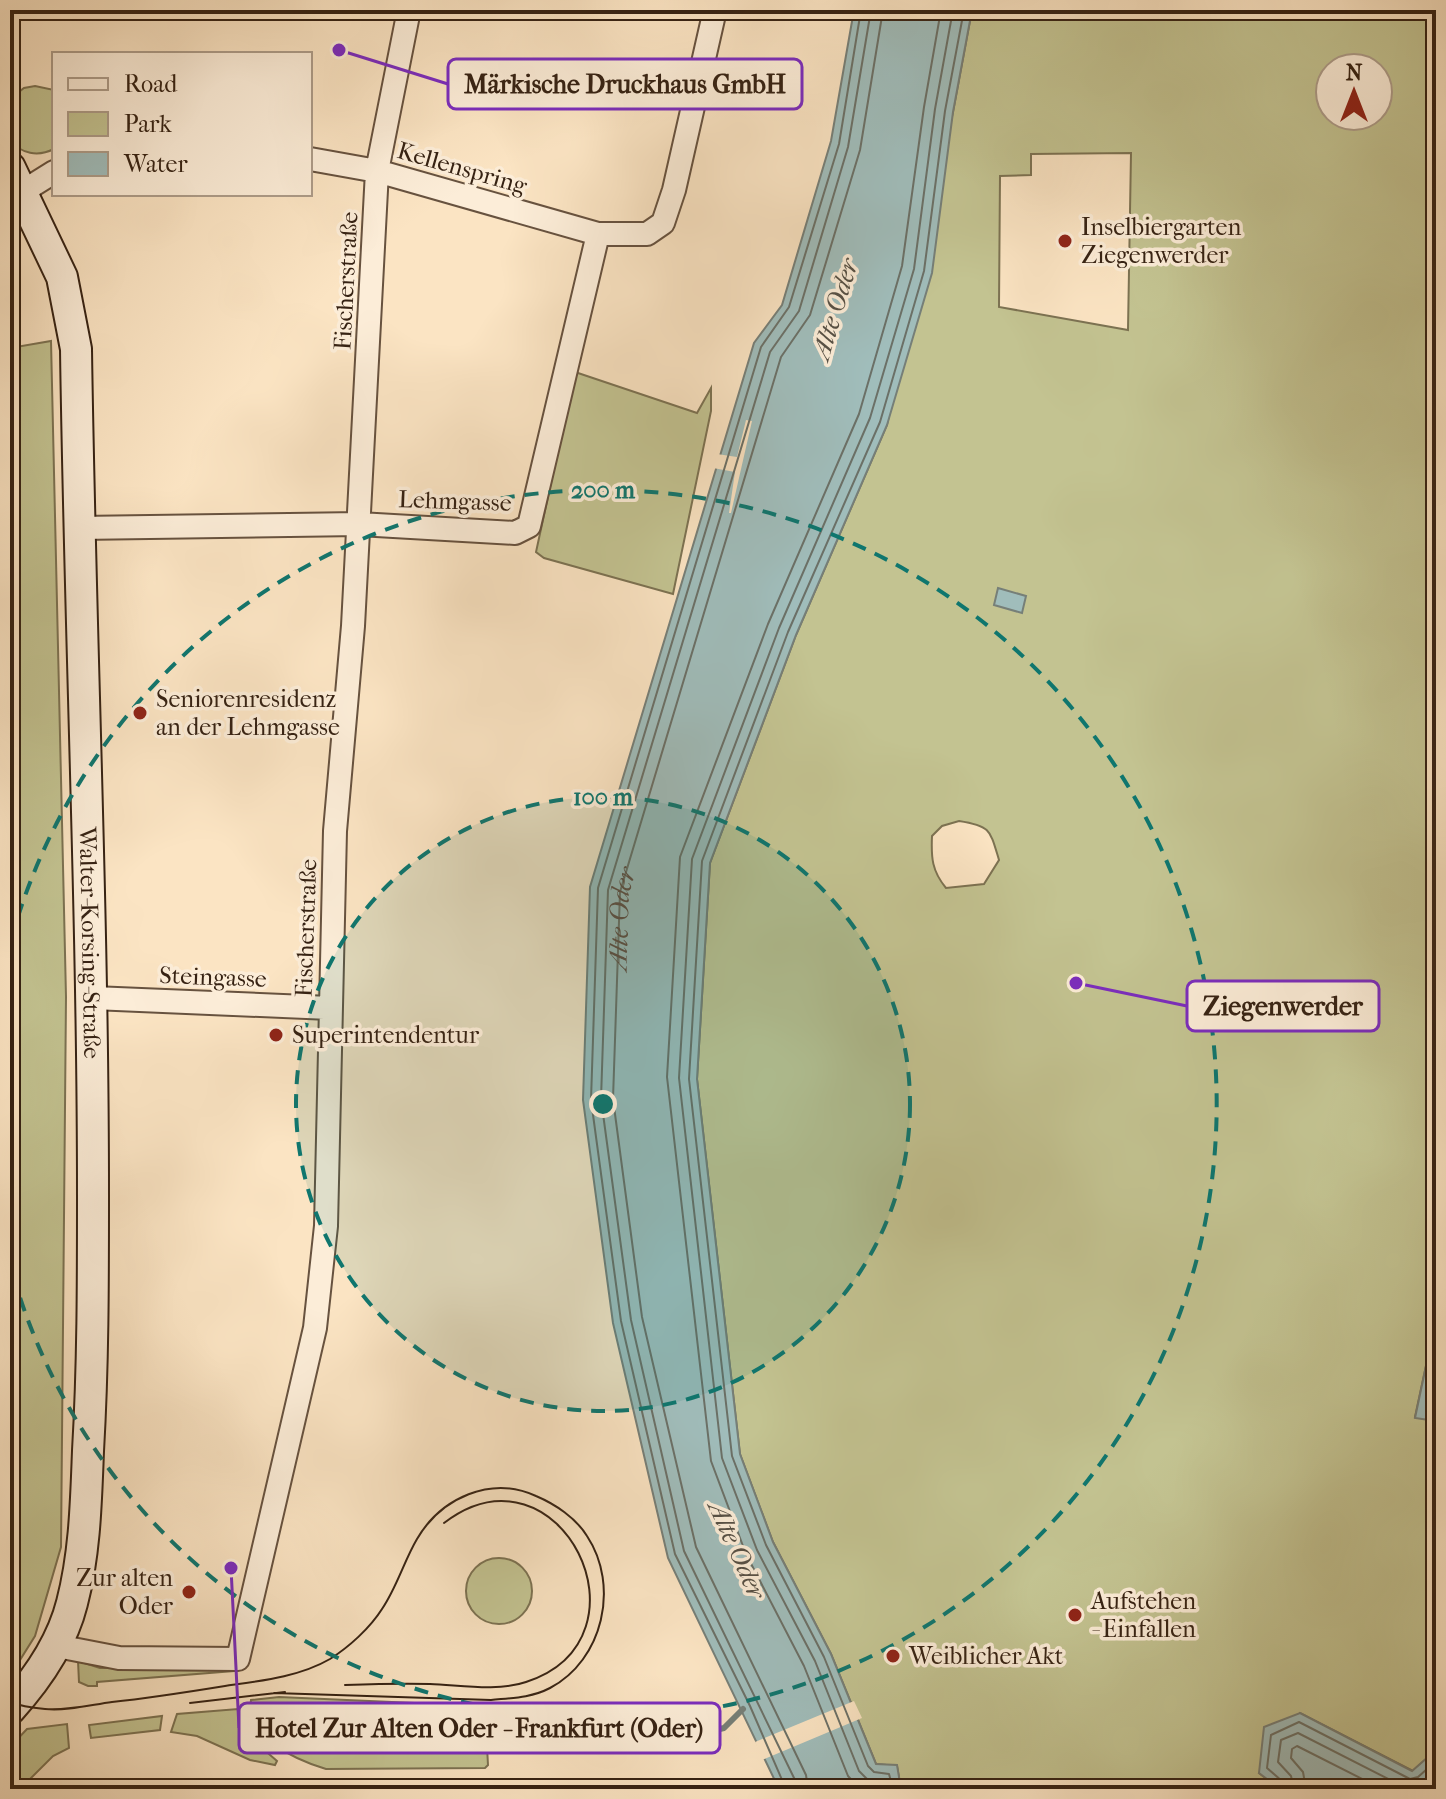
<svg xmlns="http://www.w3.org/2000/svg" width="1446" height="1799" viewBox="0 0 1446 1799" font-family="'IM FELL French Canon',serif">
	<rect width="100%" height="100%" fill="#fbe4c3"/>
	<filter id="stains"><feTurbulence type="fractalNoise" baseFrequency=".0025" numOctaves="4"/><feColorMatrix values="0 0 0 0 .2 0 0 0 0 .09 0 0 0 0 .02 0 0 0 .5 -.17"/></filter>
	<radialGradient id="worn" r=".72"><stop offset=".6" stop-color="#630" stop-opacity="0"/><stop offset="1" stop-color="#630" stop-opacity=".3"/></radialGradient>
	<path fill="#c3c391" stroke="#7c7252" stroke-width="2" fill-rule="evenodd" d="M972 10H1436V1319L1415 1417 1436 1421V1574L1431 1581 1436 1622V1750L1413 1771 1300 1713 1259 1773 1280 1789H901L897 1766 876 1764 831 1654 773 1542 740 1454 697 1079 710 863 796 635 887 425 953 112ZM1330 68H1378V116H1330ZM1131 153 1128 330 999 307 1000 176 1031 175V154ZM959 821C991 826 990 830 999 860L984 884 946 888C932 871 931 858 932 836L942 826Z
		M35 86 54 90V149C38 157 21 154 10 140V99L24 88Z
		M51 341 66 997 61 1547 35 1636 10 1676V348Z
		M575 372 697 413 711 388V411L673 594 544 558 536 552Z
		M466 1591a33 33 0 1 1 66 0a33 33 0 1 1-66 0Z
		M78 1661 100 1668H228L234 1671 97 1682V1686H88L79 1682Z
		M279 1697 482 1706 485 1709 488 1765 485 1768 326 1769C296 1760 246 1738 251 1700Z
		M238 1709 254 1741 277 1761 275 1765 250 1760 197 1736 171 1732 177 1714Z
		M162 1716 160 1730 91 1738 89 1725Z
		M67 1724 69 1748 53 1756 20 1789H10V1747L27 1729Z"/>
	<path fill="#a0bdbb" stroke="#767f78" stroke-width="2" d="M854 10H972L953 112 932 273 887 425 796 635 710 863 697 1079 740 1454 773 1542 831 1654 876 1764 897 1765 901 1789H779L668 1558 613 1323 583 1100 590 887 754 343 782 305 831 141Z
		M998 588 1026 596 1022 613 994 605Z
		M1436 1319V1421L1415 1418Z
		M1300 1713 1412 1771 1436 1750V1789H1280L1259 1773 1264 1727Z"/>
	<path fill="#fbe4c3" d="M746 420 752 421 731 513H729L735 472 713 468 717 454 737 457Z
		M854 1701 862 1718 762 1760 755 1742Z"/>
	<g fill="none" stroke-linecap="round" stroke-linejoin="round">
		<g stroke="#6b7067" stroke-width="2">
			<path d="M786 1789 750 1706 675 1554 621 1321 591 1100 598 888 761 347 789 307 839 144 861 10"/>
			<path d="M796 1789 795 1780 684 1551 631 1320 601 1099 608 890 770 352 799 311 848 147 871 10"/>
			<path id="s1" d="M808 1789 806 1775 696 1547 642 1317 613 1099 620 892 781 357 810 315 860 150 883 10"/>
			<path d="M860 1789 848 1776 804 1666 746 1554 711 1461 667 1077 680 857 768 624 859 414 902 266 924 107 941 10"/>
			<path d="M883 1789 881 1783 867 1779 859 1771 815 1661 757 1550 722 1458 679 1078 692 859 779 628 870 418 914 269 935 109 953 10"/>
			<path d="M893 1789 889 1774 874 1772 868 1766 824 1657 766 1545 732 1456 689 1079 702 861 788 632 880 422 924 271 945 111 964 10"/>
			<path d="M1284 1789 1282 1781 1267 1768 1271 1735 1299 1722 1410 1779 1418 1777 1436 1761"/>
			<path d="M1294 1789 1291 1776 1278 1762 1281 1740 1298 1733 1406 1788 1420 1787 1436 1774"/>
			<path d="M1306 1789 1303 1772 1291 1758 1292 1749 1297 1746 1382 1789"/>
		</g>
		<path stroke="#767f78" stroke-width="6" d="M551 1744H603L698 1734 724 1728 743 1709"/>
		<defs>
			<path id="street" d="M310 159 377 171 598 234H647L663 223 674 190 715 10
				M22 192 54 172
				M79 528 359 524 515 533 529 526 598 234
				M93 998 330 1008
				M57 1646 119 1658 238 1659 315 1328 326 1226 335 831 353 626 377 171 409 10"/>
			<g id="secondary">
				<path id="s2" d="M10 168 62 277 76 349C80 631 93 913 93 1195 93 1281 93 1366 88 1451 86 1502 85 1553 72 1603 62 1643 38 1678 10 1709"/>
			</g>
		</defs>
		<use href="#street" stroke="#67523f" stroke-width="26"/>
		<use href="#secondary" stroke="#362213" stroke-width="34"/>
		<use href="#street" stroke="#fcedd8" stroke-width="22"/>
		<use href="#secondary" stroke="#fcedd8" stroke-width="30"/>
		<path stroke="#362213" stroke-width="2" d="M345 1685C373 1684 401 1683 430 1684 460 1685 497 1692 526 1682 660 1638 559 1435 444 1523
			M10 1702C20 1706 34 1708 45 1709 67 1711 90 1705 112 1702 150 1698 188 1692 225 1686 260 1681 299 1677 330 1659 349 1647 370 1628 382 1609 397 1587 404 1561 417 1539 441 1498 491 1475 536 1496 555 1504 576 1518 587 1536 620 1586 603 1660 550 1688 531 1698 511 1698 491 1700L274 1693
			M190 1703 285 1692"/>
	</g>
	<circle cx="603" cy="1104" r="307" fill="#0f766e" fill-opacity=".12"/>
	<g fill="none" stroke="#0f766e" stroke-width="4" stroke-dasharray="14 10">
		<circle cx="603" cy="1104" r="307"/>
		<path d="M11 940A614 614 0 1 1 11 1268"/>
	</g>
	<g fill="#8f2418" stroke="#fcedd8" stroke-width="3">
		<circle cx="1065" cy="241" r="8"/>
		<circle cx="140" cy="713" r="8"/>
		<circle cx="276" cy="1035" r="8"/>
		<circle cx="189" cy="1592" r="8"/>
		<circle cx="1075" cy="1615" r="8"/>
		<circle cx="893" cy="1656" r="8"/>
	</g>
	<g text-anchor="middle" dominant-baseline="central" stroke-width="7" stroke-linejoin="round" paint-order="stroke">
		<g font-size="24" fill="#362213" stroke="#fcedd8">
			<text transform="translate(462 168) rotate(16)">Kellenspring</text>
			<text transform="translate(346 281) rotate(-87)">Fischerstraße</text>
			<text transform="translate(455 501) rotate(2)">Lehmgasse</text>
			<text transform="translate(306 928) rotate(-88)">Fischerstraße</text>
			<text stroke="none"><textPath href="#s2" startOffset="788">Walter-Korsing-Straße</textPath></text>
			<text transform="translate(213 977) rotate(2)">Steingasse</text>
		</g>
		<g font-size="24" fill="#362213" stroke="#fcedd8" text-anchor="start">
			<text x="1081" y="227">Inselbiergarten<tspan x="1081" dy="28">Ziegenwerder</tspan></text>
			<text x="156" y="699">Seniorenresidenz<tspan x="156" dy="28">an der Lehmgasse</tspan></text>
			<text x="292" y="1035">Superintendentur</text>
			<text x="173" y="1578" text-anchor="end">Zur alten<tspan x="173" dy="28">Oder</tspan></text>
			<text x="1091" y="1601">Aufstehen<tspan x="1091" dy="28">- Einfallen</tspan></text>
			<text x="909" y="1656">Weiblicher Akt</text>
		</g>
		<g font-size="26" font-style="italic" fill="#565045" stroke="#fcedd8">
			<text transform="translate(835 309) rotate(-73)">Alte Oder</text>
			<text stroke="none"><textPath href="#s1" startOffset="904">Alte Oder</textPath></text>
			<text transform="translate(737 1550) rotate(66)">Alte Oder</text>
		</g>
	</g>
	<circle cx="603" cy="1104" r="12" fill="#0f766e" stroke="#fcedd8" stroke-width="4"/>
	<g font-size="24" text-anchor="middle" font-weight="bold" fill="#0f766e" stroke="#fcedd8" stroke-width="7" stroke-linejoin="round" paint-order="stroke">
		<text x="603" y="498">200 m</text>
		<text x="603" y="805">100 m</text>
	</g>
	<path fill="none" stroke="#7b2cbf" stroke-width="3" d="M339 50L448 84M1076 983L1187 1006M231 1568L239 1728"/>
	<g fill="#7b2cbf" stroke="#fcedd8" stroke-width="3">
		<circle cx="339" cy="50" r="8"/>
		<circle cx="1076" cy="983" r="8"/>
		<circle cx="231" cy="1568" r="8"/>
	</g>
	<g fill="#fcedd8" stroke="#7b2cbf" stroke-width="3">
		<rect x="448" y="59" width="354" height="50" rx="8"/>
		<rect x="1187" y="981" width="192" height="50" rx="8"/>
		<rect x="239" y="1703" width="481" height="50" rx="8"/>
	</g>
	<g font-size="26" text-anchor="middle" font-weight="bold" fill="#362213">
		<text x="625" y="93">Märkische Druckhaus GmbH</text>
		<text x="1283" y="1015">Ziegenwerder</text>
		<text x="479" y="1737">Hotel Zur Alten Oder - Frankfurt (Oder)</text>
	</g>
	<rect width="1446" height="1799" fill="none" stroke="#fbe4c3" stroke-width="40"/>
	<rect x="12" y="12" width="1422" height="1775" fill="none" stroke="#362213" stroke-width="4"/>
	<rect x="20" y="20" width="1406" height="1759" fill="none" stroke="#362213" stroke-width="2"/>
	<rect x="52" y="52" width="260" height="144" fill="#fcedd8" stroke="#ad9c89" stroke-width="2"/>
	<rect x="68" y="78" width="40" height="12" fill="#fcedd8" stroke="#ad9c89" stroke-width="2"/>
	<text x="124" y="92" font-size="24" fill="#362213">Road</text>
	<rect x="68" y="112" width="40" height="24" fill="#c3c391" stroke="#ad9c89" stroke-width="2"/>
	<text x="124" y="132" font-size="24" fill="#362213">Park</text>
	<rect x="68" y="152" width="40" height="24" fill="#a0bdbb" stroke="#ad9c89" stroke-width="2"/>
	<text x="124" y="172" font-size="24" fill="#362213">Water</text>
	<g transform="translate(1354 92)"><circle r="38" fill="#fcedd8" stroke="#ad9c89" stroke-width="2"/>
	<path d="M0-6L14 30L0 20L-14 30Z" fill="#8f2418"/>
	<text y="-12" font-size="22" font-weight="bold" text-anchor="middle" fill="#362213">N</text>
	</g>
	<rect width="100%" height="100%" filter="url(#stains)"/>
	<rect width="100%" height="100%" fill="url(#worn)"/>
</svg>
